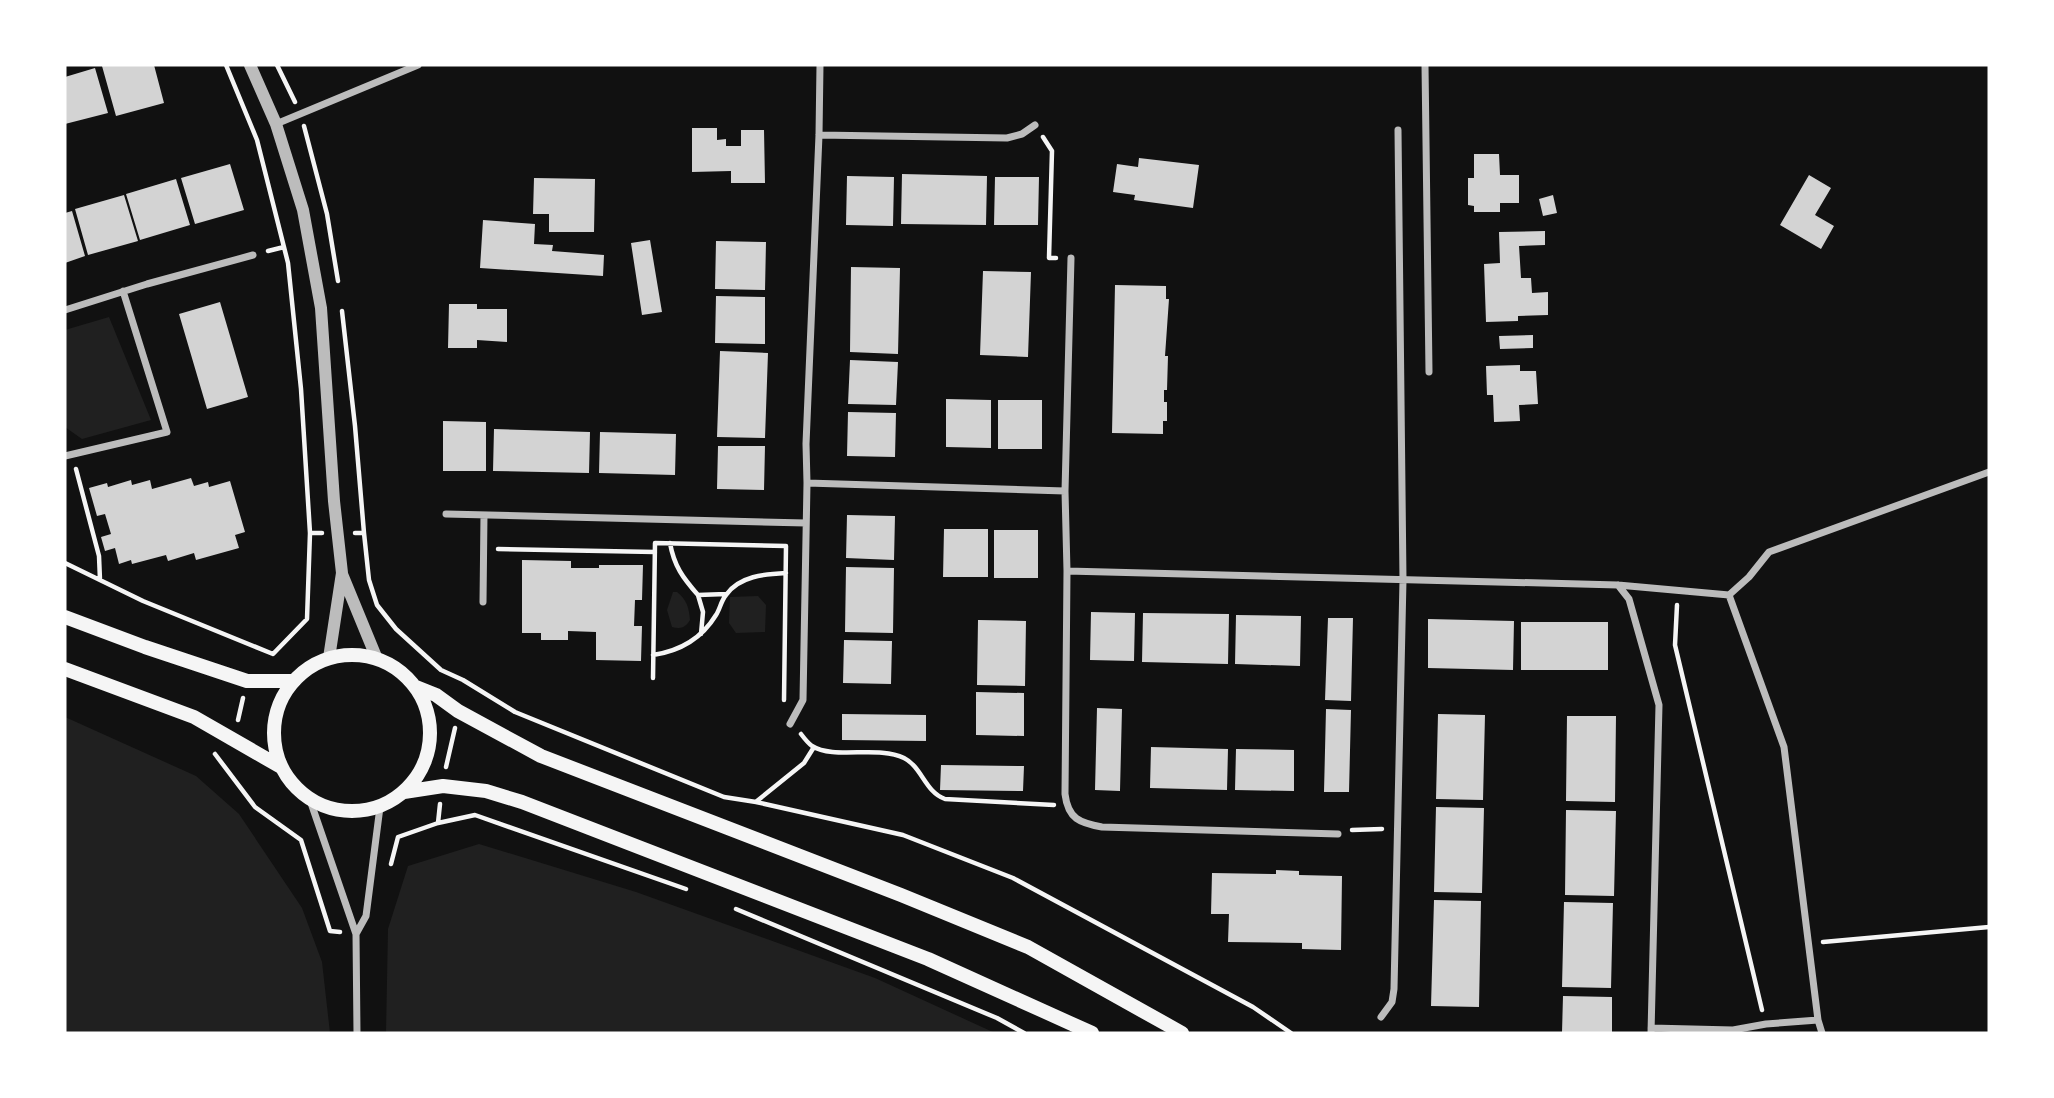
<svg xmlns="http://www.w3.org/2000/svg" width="2054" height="1098" viewBox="0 0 2054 1098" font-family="Poppins,sans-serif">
	<rect width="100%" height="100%" fill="#111"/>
	<path fill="#202020" d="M109 317 151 420 82 439 65 427V330Z
		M673 592H677C687 600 689 608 690 620 685 628 681 629 672 627L667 610Z
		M758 596 766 605 765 632 736 633 729 623 730 597Z
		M65 717 196 776 239 814 302 908 322 962 330 1033H65Z
		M479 844 636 892 875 978 995 1033H386L388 929 408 866Z"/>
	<path fill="#d3d3d3" d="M107 65H154L164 103 116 116 102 66Z
		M95 68 108 113 65 124V77Z
		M692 128H717V140L726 139V146H741V130H764L765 183H731V171L692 172Z
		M1474 154H1499L1500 175H1519V203H1500V212H1474V206L1468 205V178H1474Z
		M1139 158 1199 165 1193 208 1134 200 1135 195 1113 192 1117 164 1138 167Z
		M230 164 244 210 195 224 181 178Z
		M902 174 987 176 986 225 901 224Z
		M1809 175 1831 188 1815 215 1834 226 1821 249 1780 225Z
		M847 176 894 177 893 226 846 225Z
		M995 177H1039L1038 225H994Z
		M534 178 595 179 594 232H549V214H533Z
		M176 179 190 225 140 240 126 194Z
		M124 195 138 241 88 255 75 209Z
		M1553 195 1557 213 1543 216 1539 199Z
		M72 211 85 256 65 263V213Z
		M483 220 535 224 534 244 553 245 552 251 604 255 603 276 480 268Z
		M1545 231V245L1519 246 1521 278H1531L1532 293 1548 292V315L1518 316V321L1486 322 1484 264 1500 263 1499 232Z
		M650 240 662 312 642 315 631 243Z
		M716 241 766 242 765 290 715 289Z
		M851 267 900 268 898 354 850 352Z
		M983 271 1031 272 1028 357 980 355Z
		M1115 285 1166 286V299H1169L1165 356H1168L1167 390H1164V402H1167V421H1163V434L1112 433Z
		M716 296 765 297V344L715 343Z
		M220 302 248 397 207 409 179 314Z
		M449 304H477V309H507V342L477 340V348H448Z
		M1533 335V348L1500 349 1499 336Z
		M720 351 768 353 765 438 717 437Z
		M850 360 898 362 896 405 848 404Z
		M1520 365V371H1536L1538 404 1519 405 1520 421 1494 422 1493 395H1487L1486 366Z
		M946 399 991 400V448L946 447Z
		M998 400H1042V449H998Z
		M848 412 896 413 895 457 847 456Z
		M443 421 486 422V471H443Z
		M494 429 590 432 589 473 493 471Z
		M600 432 676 434 675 475 599 473Z
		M718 446H765L764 490 717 489Z
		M191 478 194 486 208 482 209 487 230 481 245 532 235 535 239 548 196 560 194 553 168 561 166 555 132 564 131 560 119 564 115 548 105 551 101 537 111 534 105 514 97 516 89 488 107 483 108 487 131 480 132 485 150 480 152 489Z
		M847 515 895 516 894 560 846 558Z
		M944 529H988V577H943Z
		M994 530H1038V578H994Z
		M522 560 571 561V568H599V565H643L642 600H635L634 626H642L641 661 596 660V632L568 631V640H541V633H522Z
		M846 567 894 568 893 633 845 632Z
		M1091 612 1135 613 1134 661 1090 660Z
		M1143 613 1229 614 1228 664 1142 662Z
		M1236 615 1301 616 1300 666 1235 664Z
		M1328 618H1353L1351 701 1325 700Z
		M1428 619 1514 621 1513 670 1428 668Z
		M978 620 1026 621 1025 686 977 685Z
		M1521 622H1608V670H1521Z
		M844 640 892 641 891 684 843 683Z
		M976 692 1024 693V736L976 735Z
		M1097 708 1122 709 1120 791 1095 790Z
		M1326 709 1351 710 1349 792H1324Z
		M842 714 926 715V741L842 740Z
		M1438 714 1485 715 1483 800 1436 799Z
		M1567 716H1616L1615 802 1566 801Z
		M1151 747 1228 749 1227 790 1150 788Z
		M1236 749 1294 750V791L1235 790Z
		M941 765 1024 766 1023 791 940 790Z
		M1436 807 1484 808 1482 893 1434 892Z
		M1566 810 1616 811 1614 896 1565 895Z
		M1276 870 1299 871V875L1342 876 1341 950 1302 949V943L1228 942 1229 914H1211L1212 873 1276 874Z
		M1434 900 1481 901 1479 1007 1431 1006Z
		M1564 902 1613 903 1611 988 1562 987Z
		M1563 996 1612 997V1033H1562Z"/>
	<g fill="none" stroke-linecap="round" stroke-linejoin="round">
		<path stroke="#f5f5f5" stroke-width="4.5" d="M226 65 257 140 288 263 301 389 310 533
			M277 65 295 102
			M304 126 327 214 338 281
			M1043 137 1052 151 1049 258H1056
			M268 251 284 247
			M342 311 355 426 364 533
			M76 469 99 556 100 580
			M355 533H364L369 580 377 605 396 629 441 670 463 680 515 712 724 797 756 802 903 835 1013 878 1253 1007 1291 1033
			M670 543C674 566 683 578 698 595L726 594
			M498 549 655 552
			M65 563 143 601 273 654 307 619 310 533H322
			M698 595 703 612 701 634
			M1677 605 1675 645 1762 1010
			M653 655C680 651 702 638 716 615 720 609 721 601 726 595 739 576 765 574 786 573
			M653 678 655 543 786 546 784 700
			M238 720 243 698
			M801 734C804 738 808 743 812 746 834 760 878 745 904 758 922 767 925 792 945 799L1054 805
			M215 754 255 807 301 840 330 931 340 932
			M446 767 455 728
			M757 801 804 763 814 747
			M438 823 440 804
			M1352 830 1382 829
			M391 864 398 837 438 823 475 815 686 889
			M736 909 997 1018 1024 1033
			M1823 942 1989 927"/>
		<path stroke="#bcbcbc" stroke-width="7" d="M820 65 819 135 806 444 807 483 1065 491 1067 571 1618 585 1729 595 1749 577 1769 552 1989 472
			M1425 65 1429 372
			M276 124 418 65
			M819 135 1007 138 1022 134 1035 125
			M65 310 147 284 253 255
			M65 456 167 432 123 291
			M1065 491 1071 258
			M446 514 806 523
			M1067 571 1065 794C1068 819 1080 823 1102 827L1338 834
			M1618 585 1629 599 1659 705 1651 1033
			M1729 595 1784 747 1818 1020 1822 1033
			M483 602 484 515
			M790 724 803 700 807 483
			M310 800 356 934 357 1033
			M356 934 366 916 380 807
			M1381 1017 1392 1002 1394 989 1403 580 1398 130
			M1651 1028 1733 1030 1766 1024 1818 1020"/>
		<path stroke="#bcbcbc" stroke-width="12" d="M250 65 276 124 303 210 321 308 334 501 342 573 329 658
			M342 574 377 659"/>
		<path stroke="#f5f5f5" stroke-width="14" d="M65 617 145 647 247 681H293
			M274 733a78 78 0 1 1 156 0a78 78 0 1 1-156 0Z
			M65 669 194 717 281 767
			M416 687 436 695 458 711 541 756 901 895 1028 947 1182 1033
			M404 792 443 786 486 791 522 802 928 959 1092 1033"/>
	</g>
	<rect width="2054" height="1098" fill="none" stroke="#ffffff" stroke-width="133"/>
</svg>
